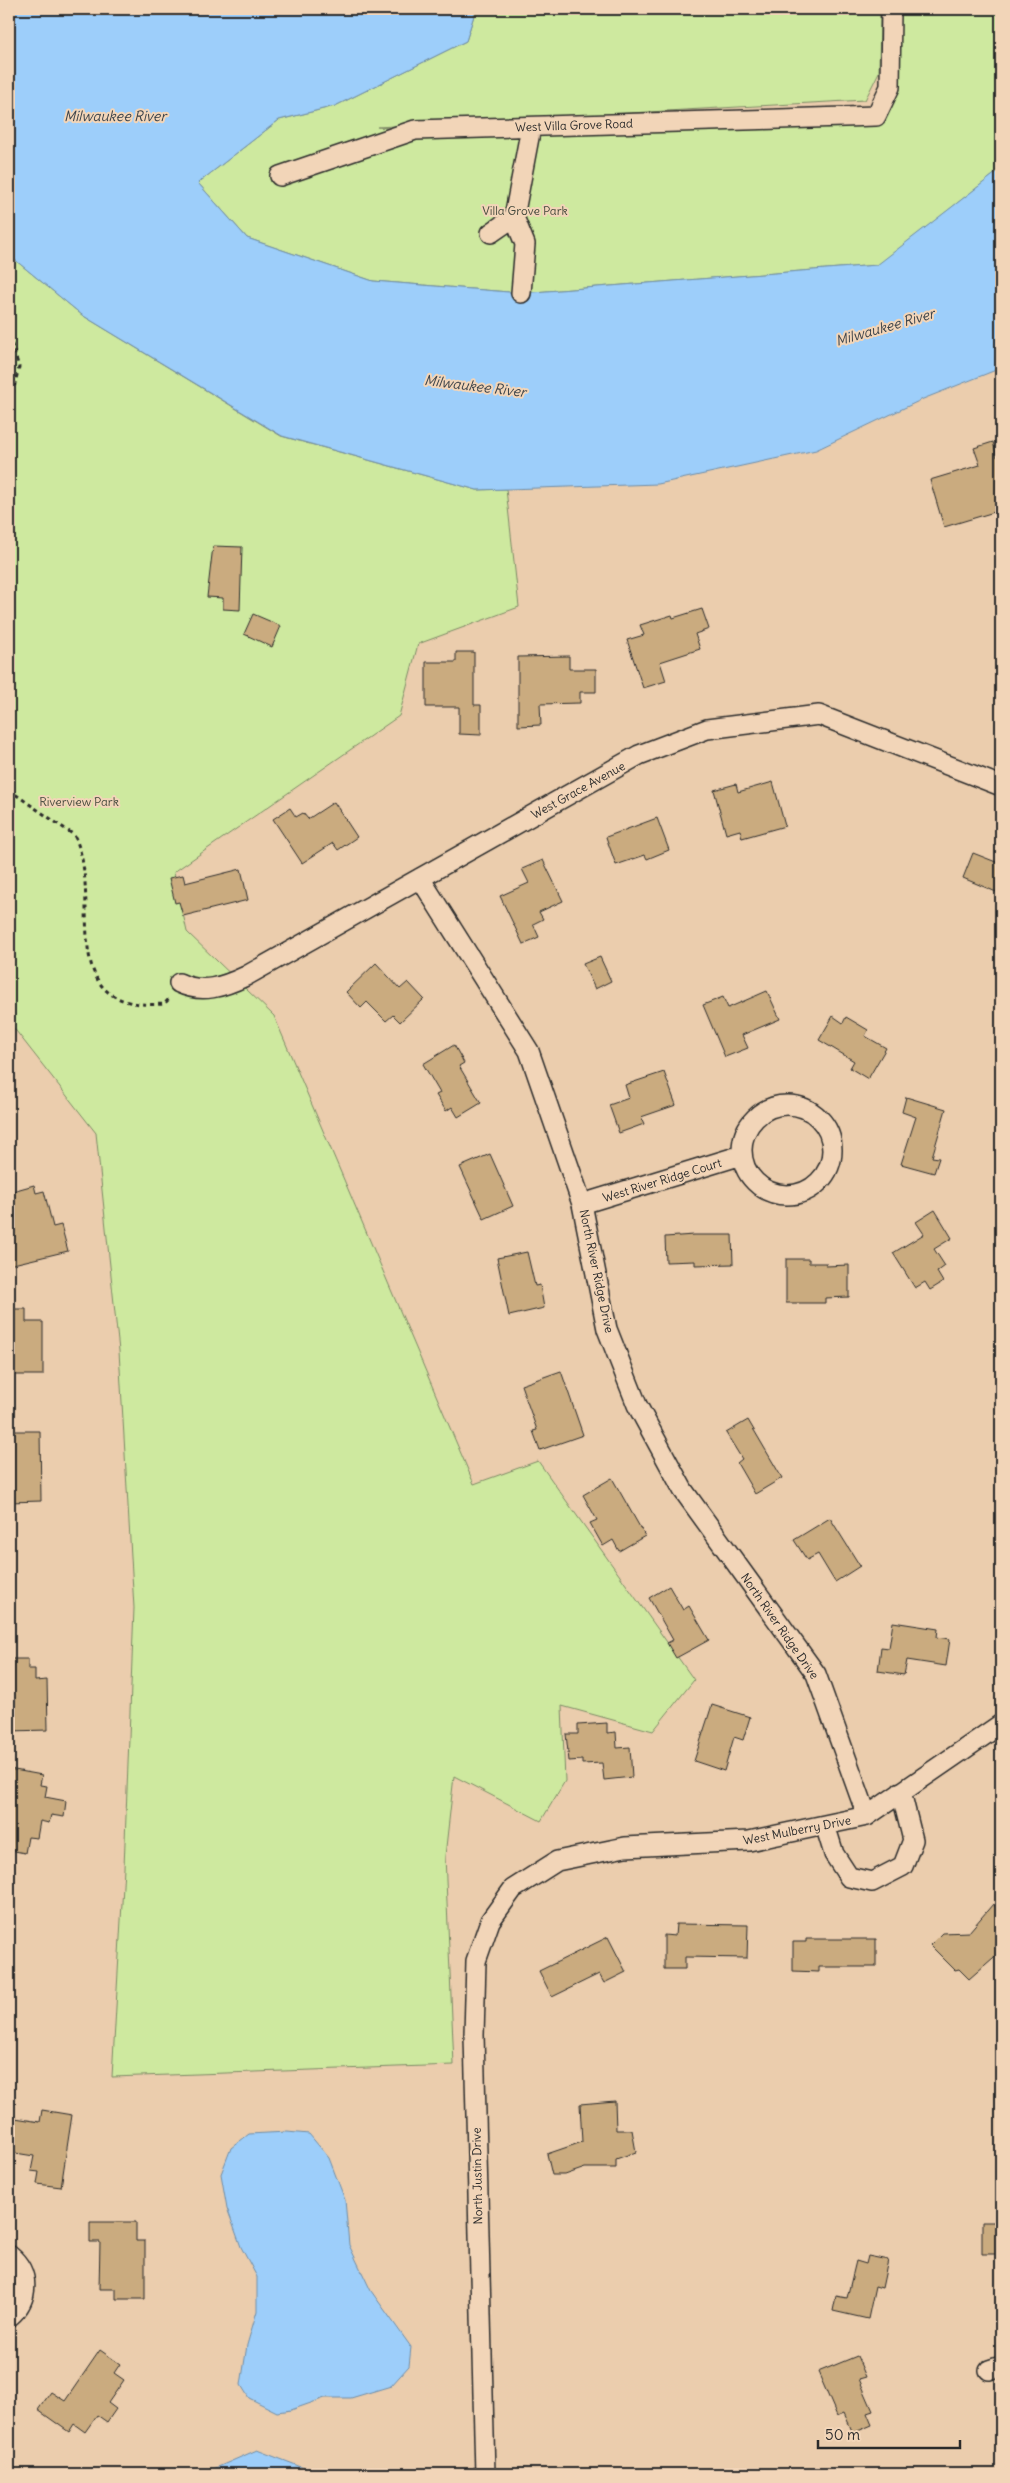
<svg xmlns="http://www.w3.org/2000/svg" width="1010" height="2483" viewBox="0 0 1010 2483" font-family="Delius,sans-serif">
	<rect width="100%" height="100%" fill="#ebcdad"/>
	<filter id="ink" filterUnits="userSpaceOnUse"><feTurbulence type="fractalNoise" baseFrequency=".02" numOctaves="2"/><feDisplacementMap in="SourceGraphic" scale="10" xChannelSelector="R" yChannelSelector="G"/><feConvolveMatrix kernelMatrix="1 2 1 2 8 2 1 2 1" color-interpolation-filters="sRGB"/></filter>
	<g filter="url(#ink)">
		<path fill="#cee99f" stroke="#7c8a65" d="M476 9H880L879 72 865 100 377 127 416 130 876 116 890 87 891 9H1001V169L878 265 521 293 373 281 247 238 198 183 279 120 335 106 466 41Z
			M9 255 82 315 281 436 477 490 506 489 519 607 418 644 399 716 174 872 187 932 274 1016 474 1484 538 1461 694 1680 653 1731 562 1706 565 1781 541 1821 454 1776 445 1856 454 2065 112 2077 124 1868 134 1608 119 1351 96 1133 9 1022Z"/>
		<path fill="#9dcefa" stroke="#6f8da7" d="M9 9H476L466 41 335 106 279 120 198 183 247 238 373 281 521 293 877 265 1001 169V368L923 399 816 450 658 484 477 490 282 436 82 315 9 255Z
			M287 2132 309 2134 329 2158 345 2200 349 2245 371 2291 411 2347 409 2366 391 2386 351 2398H325L291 2410 277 2412 249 2398 241 2385 247 2345 257 2311V2277L241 2247 227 2208 221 2174 231 2148 249 2134Z
			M257 2450 309 2470 308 2474H211V2470Z"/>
		<path fill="#caab7f" stroke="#2b2b2b" d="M993 442 997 457 1001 456V510L944 527 930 480 980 465 974 448Z
			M213 546 242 547 240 610 223 609V598L207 597Z
			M702 609 709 629 695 634 700 649 660 662 666 681 643 688 627 640 644 635 640 625 672 615 673 618Z
			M253 614 281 626 272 647 244 634Z
			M456 652H474V705H481V735L459 734V707H426V662H456Z
			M569 656V669H596V692H580V703L540 704 541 725 518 726V657Z
			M773 782 785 826 742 838 740 830 726 834 714 790 736 784 738 792Z
			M334 802 357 837 338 850 333 843 302 863 273 819 290 808 296 817 303 813 308 819Z
			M657 818 669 850 647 859 645 855 616 865 606 837Z
			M973 853 1001 864V894L963 878Z
			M543 860 563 901 539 912 543 919 533 924 539 937 523 944 500 896 529 883 522 869Z
			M241 869 248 900 183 916 179 902 175 903 169 878 183 875 185 883Z
			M600 957 611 981 595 989 583 964Z
			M376 963 400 989 408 982 424 999 400 1022 393 1015 386 1021 367 1002 361 1008 346 992Z
			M767 991 780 1019 742 1035 748 1048 725 1057 703 1005 723 997 728 1008Z
			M833 1016 843 1023 846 1017 868 1030 865 1036 886 1048 868 1079 850 1068 854 1061 819 1040Z
			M454 1045 464 1063 459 1066 481 1103 458 1117 452 1107 446 1111 436 1095 440 1093 423 1064Z
			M664 1072 676 1105 641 1117 644 1124 619 1133 609 1105 629 1098 625 1085Z
			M906 1097 946 1109 932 1157 939 1158 934 1173 901 1164 916 1117 902 1112Z
			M490 1154 513 1206 484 1219 460 1167Z
			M34 1185 36 1193 44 1191 53 1227 61 1225 68 1251 9 1265V1192Z
			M935 1210 952 1238 934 1249 945 1266 937 1272 943 1282 930 1290 925 1282 915 1288 893 1253 924 1234 916 1222Z
			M694 1235H732L733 1264 695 1265V1261L666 1262 665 1237Z
			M527 1252 535 1286 540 1285 544 1308 509 1316 497 1258Z
			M786 1259H809V1263H826V1266L849 1265V1297L825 1298V1303H786Z
			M9 1309H26V1322H43V1375H9Z
			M561 1371 583 1435 540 1450 533 1431 537 1430 521 1385Z
			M748 1420 782 1478 755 1494 737 1463 742 1459 726 1433Z
			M9 1431H40L41 1501 9 1502Z
			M612 1478 645 1536 619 1551 613 1540 603 1546 590 1523 597 1520 583 1495Z
			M830 1518 860 1566 835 1582 818 1554 807 1560 794 1540Z
			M669 1586 683 1610 689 1606 709 1640 676 1658 667 1643 673 1640 649 1598Z
			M893 1622 938 1629 937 1637 950 1639 946 1666 907 1660 904 1675 878 1671 881 1647 889 1648Z
			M9 1659H28V1669H35V1681L47 1680 48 1730 9 1731Z
			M712 1705 750 1717 743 1740 734 1737 724 1771 694 1761Z
			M607 1723V1733L616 1732 617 1748 630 1747 632 1777 604 1780 602 1763 582 1764V1760L569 1761 566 1734H578V1725Z
			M9 1769 42 1775 40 1785 47 1786 45 1797 66 1801 64 1817 51 1815 49 1823 40 1821 37 1838 28 1837 25 1853 9 1850Z
			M993 1904 1001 1913V1951L969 1979 959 1969 955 1970 930 1945 942 1933 969 1932Z
			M676 1924 748 1925 747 1958 685 1957V1969H664V1935L675 1936Z
			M608 1937 626 1972 604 1983 599 1974 552 1997 539 1971Z
			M806 1939H876V1967H819V1972L793 1971V1942H806Z
			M615 2101 616 2130H632L636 2152 616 2159V2168H585L565 2175H552L547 2154 582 2142 580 2104Z
			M42 2110 72 2115 61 2187 37 2184 39 2172 31 2171 34 2156 9 2152V2117L40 2122Z
			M90 2222H136V2241H145V2299H116V2289H99L100 2242H90Z
			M982 2222H1001V2254H982Z
			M868 2256 888 2260 882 2288 875 2286 868 2319 833 2311 836 2296 847 2298 856 2261 866 2264Z
			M100 2350 120 2364 114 2373 124 2380 108 2403 116 2409 107 2422 97 2415 85 2432 74 2424 69 2432 38 2410 51 2392 65 2401Z
			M857 2356 866 2377 859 2379 873 2411 867 2413 872 2425 853 2433 844 2413 837 2416 818 2372Z"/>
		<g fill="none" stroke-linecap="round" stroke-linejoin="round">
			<defs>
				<path id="minor" d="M280 176 415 130 876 116 890 87 891 9
					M514 217 525 244 521 293
					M491 233 514 217 531 127
					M420 878 529 1051 582 1204 607 1329 637 1405 683 1490 816 1674 867 1816
					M179 983C202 994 223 987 246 976L639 755 707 729 819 715 1001 786
					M742 1150a45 45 0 1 1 90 0a45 45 0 1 1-90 0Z
					M582 1204 742 1155
					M825 1825 834 1854 849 1877 872 1882 903 1866 913 1840 901 1792
					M9 2255C30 2272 30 2299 9 2317
					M989 2370 1001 2366
					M485 2474 474 2035 476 1961 490 1921 513 1889 557 1861 625 1847 749 1841 867 1816 1001 1724"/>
			</defs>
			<use href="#minor" stroke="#2b2b2b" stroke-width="22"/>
			<path stroke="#2b2b2b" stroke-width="3" stroke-dasharray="4 4" stroke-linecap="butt" d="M9 336 19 367 9 408
				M9 790 74 835C106 898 49 1013 164 1004L170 998"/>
			<use href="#minor" stroke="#f2d5b8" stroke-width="19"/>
		</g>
	</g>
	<g text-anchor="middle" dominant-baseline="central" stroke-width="4" stroke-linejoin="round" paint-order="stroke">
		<g font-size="12" fill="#2b2b2b" stroke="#f2d5b8">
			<text transform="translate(574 125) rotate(-2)">West Villa Grove Road</text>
			<text transform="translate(578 790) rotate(-29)">West Grace Avenue</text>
			<text transform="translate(662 1180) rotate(-17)">West River Ridge Court</text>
			<text transform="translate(597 1271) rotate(78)">North River Ridge Drive</text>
			<text transform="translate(780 1626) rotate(55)">North River Ridge Drive</text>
			<text transform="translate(797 1830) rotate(-11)">West Mulberry Drive</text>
			<text transform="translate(477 2176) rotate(-91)">North Justin Drive</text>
		</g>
		<g font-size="12" fill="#43483c" stroke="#f2d5b8">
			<text x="525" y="210">Villa Grove Park</text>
			<text x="79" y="801">Riverview Park</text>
		</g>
		<g font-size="14" font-style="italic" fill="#3c434a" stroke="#f2d5b8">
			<text x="115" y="116">Milwaukee River</text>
			<text transform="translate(885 327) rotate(-16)">Milwaukee River</text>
			<text transform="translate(475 386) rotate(7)">Milwaukee River</text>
		</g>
	</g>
	<rect width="1010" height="2483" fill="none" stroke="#f2d5b8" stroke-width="30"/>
	<rect x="15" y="15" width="980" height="2453" fill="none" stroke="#2b2b2b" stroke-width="2" filter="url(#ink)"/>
	<path d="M818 2440v8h142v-8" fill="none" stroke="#2b2b2b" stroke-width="2.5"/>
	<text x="825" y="2440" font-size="15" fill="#2b2b2b" stroke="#f2d5b8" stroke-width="4" paint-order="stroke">50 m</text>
</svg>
